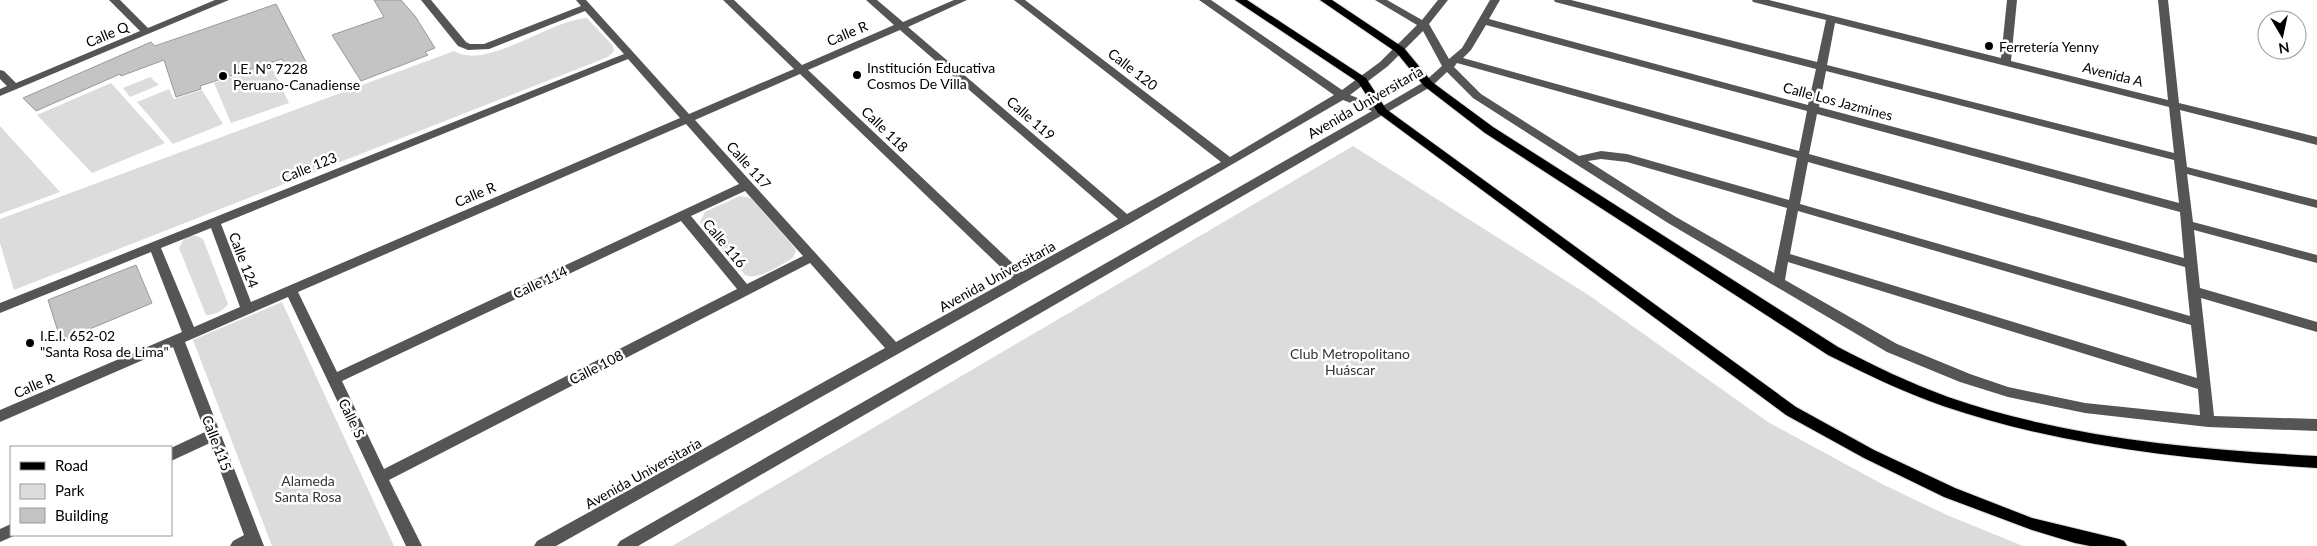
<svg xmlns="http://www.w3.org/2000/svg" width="2317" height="546" viewBox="0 0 2317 546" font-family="Lato,sans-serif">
	<rect width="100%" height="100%" fill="#fff"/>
	<path fill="#dcdcdc" d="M587 18 613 46 614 51 608 57 14 290 0 243V219L454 51C486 71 550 20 587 18Z
		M270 64 289 103 231 123 214 83Z
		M150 77 159 85 130 97 123 88Z
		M111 83 165 143 92 173 37 115Z
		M169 89 174 99 202 90 223 124 173 144 137 102Z
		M0 126 60 192 0 214Z
		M1353 146 1590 296 1768 422 1884 485 1947 515 2023 546H672Z
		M740 196 751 198 794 247 796 251 793 258C781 264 759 281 745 275L700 222 705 212Z
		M190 236H197L203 239 228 304C223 311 215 315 206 315L179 248 184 239Z
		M282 302 394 546H272L193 340Z"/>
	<path fill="#c4c4c4" stroke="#999" d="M374 0H401L415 16 435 48 425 52 428 55 361 81 332 35 384 17Z
		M276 4 309 68 288 75 282 59 200 86 201 89 176 97 164 60 121 76 120 74 36 111 23 98 151 42 155 46Z
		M136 265 152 303 61 341 48 300Z"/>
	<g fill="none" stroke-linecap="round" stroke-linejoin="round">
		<defs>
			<path id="major" d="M1235 0H1247L1366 78 1386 109 1796 407 1874 450 1955 488 2032 518 2119 539 2124 541 2127 546H2090L2075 543 2032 530 1944 497 1864 458 1786 415 1378 113 1358 82Z
				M1320 0H1332L1404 48 1432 82 1493 127 1838 347C1874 366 1910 383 1948 397 2066 438 2193 449 2317 456V468C2190 460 2064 447 1943 406 1903 392 1866 374 1828 355L1485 133 1424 86 1396 52Z"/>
		</defs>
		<use href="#major" stroke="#dbdbdb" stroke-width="2"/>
		<path fill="#555" fill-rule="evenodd" d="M109 0H120L148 28 215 0H229L0 96V89L7 86 0 79V70L4 71 16 83 140 31Z
			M421 0H431L466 42 470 44H484L581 6 576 0H586L689 114 794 69 723 0H734L802 65 894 25 866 0H877L903 22 954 0H967L908 27 1127 214 1221 162 1014 0H1025L1230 157 1334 95 1199 0H1211L1342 90 1380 62 1417 25 1375 0H1387L1422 20 1438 0H1448L1429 24 1449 59 1462 48 1490 0H1500L1489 19 1808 105 1816 69 1555 2 1554 0H1571L1817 62 1826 20 1753 2 1752 0H1769L2001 58 2007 0H2017L2011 61 2168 100 2158 0H2168L2179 103 2317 137V145L2180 110 2187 167 2317 200V208L2187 174 2193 222 2317 255V263L2194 230 2200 288 2317 322V332L2201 298 2214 416 2317 419V431L2208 427 2085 413 2008 397 1960 382 1887 352 1668 223 1473 98 1447 72 1432 86 1386 113 638 546H617L620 541 1372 111 1343 100 1131 223 556 546H534L537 541 885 348 810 263 389 480 422 546H406L288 297 185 342 264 546H230L233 541 244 535 210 443 171 461V448L205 432 173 347 0 422V410L182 332 151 252 0 313V303L624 54 585 11 489 49 468 50 458 46ZM1835 23 2169 107 2174 153 1827 65ZM1486 25 1807 111 1799 151 1463 58 1471 50ZM900 30 1118 219 1022 272 808 70ZM1423 31 1442 66 1424 82 1381 107 1350 95 1388 66ZM628 59 680 118 251 302 221 224ZM1457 63 1797 158 1789 200 1627 154 1601 151 1579 156 1481 94 1454 67ZM1826 71 2174 160 2179 203 1819 107ZM800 74 1012 278 896 342 695 120ZM1817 114 2180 212 2184 258 1809 154ZM686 124 739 184 337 372 298 292ZM1601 159 1627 162 1787 208 1774 273 1676 217 1588 161ZM1808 162 2185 267 2190 316 1800 204ZM745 191 803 256 747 284 691 216ZM1798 211 2191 325 2197 378 1790 254ZM681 221 737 289 384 469 342 381ZM211 228 240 307 194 327 161 248ZM1788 262 2198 389 2200 415 2085 403 2008 387 1970 374 1897 344 1785 280Z
			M11 524V535H16L0 542V529Z"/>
		<use href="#major" fill="#000" fill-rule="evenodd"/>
	</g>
	<g fill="#000" stroke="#fff" stroke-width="2">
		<circle cx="1989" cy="46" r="5"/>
		<circle cx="857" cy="75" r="5"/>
		<circle cx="223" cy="76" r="5"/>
		<circle cx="30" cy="343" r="5"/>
	</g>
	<g text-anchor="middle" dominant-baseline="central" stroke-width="5" stroke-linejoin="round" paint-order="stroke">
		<g font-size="14" fill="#000" stroke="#fff">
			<text transform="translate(847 33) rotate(-23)">Calle R</text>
			<text transform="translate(107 34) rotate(-23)">Calle Q</text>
			<text transform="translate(1133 69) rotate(38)">Calle 120</text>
			<text transform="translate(2113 74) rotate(14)">Avenida A</text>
			<text transform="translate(1838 101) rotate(15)">Calle Los Jazmines</text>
			<text transform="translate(1365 102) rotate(-30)">Avenida Universitaria</text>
			<text transform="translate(1031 118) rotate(41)">Calle 119</text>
			<text transform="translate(885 129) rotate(44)">Calle 118</text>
			<text transform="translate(749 165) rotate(48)">Calle 117</text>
			<text transform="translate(309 167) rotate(-22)">Calle 123</text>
			<text transform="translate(475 194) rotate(-23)">Calle R</text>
			<text transform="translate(725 243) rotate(50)">Calle 116</text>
			<text transform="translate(244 260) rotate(69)">Calle 124</text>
			<text transform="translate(997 276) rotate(-29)">Avenida Universitaria</text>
			<text transform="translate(540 282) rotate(-25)">Calle 114</text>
			<text transform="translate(596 367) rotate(-27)">Calle 108</text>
			<text transform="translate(34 385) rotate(-23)">Calle R</text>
			<text transform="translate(352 418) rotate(64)">Calle S</text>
			<text transform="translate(217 443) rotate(69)">Calle 115</text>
			<text transform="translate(643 473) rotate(-29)">Avenida Universitaria</text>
		</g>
		<g font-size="14" fill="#000" stroke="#fff" text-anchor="start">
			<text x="1999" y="46">Ferretería Yenny</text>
			<text x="867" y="67">Institución Educativa<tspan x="867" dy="16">Cosmos De Villa</tspan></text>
			<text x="233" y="68">I.E. N° 7228<tspan x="233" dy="16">Peruano-Canadiense</tspan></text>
			<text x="40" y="335">I.E.I. 652-02<tspan x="40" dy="16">"Santa Rosa de Lima"</tspan></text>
		</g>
		<g font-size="14" fill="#333" stroke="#fff">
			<text x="1350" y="353">Club Metropolitano<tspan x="1350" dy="16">Huáscar</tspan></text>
			<text x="308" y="480">Alameda<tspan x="308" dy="16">Santa Rosa</tspan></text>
		</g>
	</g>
	<rect x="10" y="446" width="162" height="90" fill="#ffffff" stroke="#999999"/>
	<rect x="20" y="462" width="25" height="8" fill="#000000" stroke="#999999"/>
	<text x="55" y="471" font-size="15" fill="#000000">Road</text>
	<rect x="20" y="484" width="25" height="15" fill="#dcdcdc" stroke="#999999"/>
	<text x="55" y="496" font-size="15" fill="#000000">Park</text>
	<rect x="20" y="508" width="25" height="15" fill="#c4c4c4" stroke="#999999"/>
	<text x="55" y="521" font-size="15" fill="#000000">Building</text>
	<g transform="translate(2282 35) rotate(171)"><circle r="24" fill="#ffffff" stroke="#999999"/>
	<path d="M0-4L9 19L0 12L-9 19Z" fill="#000000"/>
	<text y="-8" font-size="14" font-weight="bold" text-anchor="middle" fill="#000000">N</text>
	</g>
</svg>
